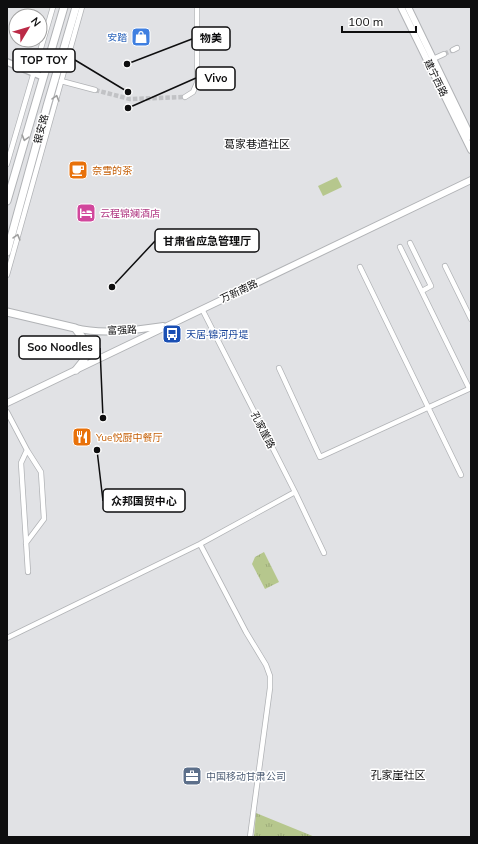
<svg xmlns="http://www.w3.org/2000/svg" width="478" height="844" viewBox="0 0 478 844" font-family="Mulish,'Noto Sans SC',sans-serif">
	<defs>
		<pattern id="park-tufts" width="24" height="20" patternUnits="userSpaceOnUse"><rect width="24" height="20" fill="#b6c78d"/><path d="M3 7l-1-3M5 7V3M7 7l1-3M15 17l-1-3M17 17v-4M19 17l1-3" fill="none" stroke="#9baa78"/></pattern>
	</defs>
	<rect width="100%" height="100%" fill="#e1e2e5"/>
	<path fill="#b6c78d" d="M337 177 342 187 323 196 318 186Z"/>
	<path fill="url(#park-tufts)" d="M264 552 279 582 265 589 252 564 255 557Z
		M256 813 315 837H254Z"/>
	<g fill="none" stroke-linecap="round" stroke-linejoin="round">
		<path stroke="#c1c2c5" stroke-width="4.5" stroke-dasharray="4.5 2" stroke-linecap="butt" d="M444 54 453 50
			M95 90 130 99 185 97"/>
		<defs>
			<path id="minor" d="M453 50 457 48
				M433 59 444 54
				M61 81 95 90
				M185 97 193 92 197 83V7
				M7 164 53 7
				M410 243 431 286 422 291
				M400 247 469 388
				M445 266 471 319
				M360 267 461 475
				M7 275 82 7
				M202 309 295 492 324 553
				M279 368 320 457 471 388
				M7 412 27 450 41 472 44 519 26 543
				M27 450 21 463 28 572
				M200 544 246 632 266 665 270 676V688L250 837
				M7 638 200 544 295 492"/>
			<path id="tertiary" d="M7 62 43 77"/>
			<path id="secondary" d="M401 7 471 150
				M408 7 471 137
				M75 328C103 335 135 330 163 326
				M7 403 471 180"/>
			<path id="primary" d="M7 201 64 7
				M7 252 47 106 76 7
				M7 312 75 328 85 341 87 350 84 360 76 370"/>
		</defs>
		<use href="#minor" stroke="#b1b3b6" stroke-width="6"/>
		<use href="#tertiary" stroke="#b1b3b6" stroke-width="8"/>
		<use href="#secondary" stroke="#b1b3b6" stroke-width="8"/>
		<use href="#primary" stroke="#b1b3b6" stroke-width="9"/>
		<use href="#minor" stroke="#fff" stroke-width="4.5"/>
		<use href="#tertiary" stroke="#fff" stroke-width="5.5"/>
		<use href="#secondary" stroke="#fff" stroke-width="6"/>
		<use href="#primary" stroke="#fff" stroke-width="7"/>
	</g>
	<defs><path id="oneway-chevron" d="M-2-3.5L2.5 0L-2 3.5" fill="none" stroke-width="1.6" stroke-linecap="round" stroke-linejoin="round"/></defs>
	<g stroke="#9f9f9f">
		<use href="#oneway-chevron" transform="translate(56 98) rotate(-74)"/>
		<use href="#oneway-chevron" transform="translate(25 138) rotate(106)"/>
		<use href="#oneway-chevron" transform="translate(17 237) rotate(-74)"/>
	</g>
	<defs>
		<symbol id="shop-square" viewBox="-11 -11 22 22"><rect x="-9" y="-9" width="18" height="18" rx="4" fill="#3f7fe0" stroke="#fff"/><path d="M-5-2.5h2.3a2.7 3.5 0 0 1 5.4 0H5L5.5 6h-11ZM-1.5-2.5h3a1.5 2.3 0 0 0-3 0Z" fill="#fff"/></symbol>
		<symbol id="cafe-square" viewBox="-11 -11 22 22"><rect x="-9" y="-9" width="18" height="18" rx="4" fill="#e8710a" stroke="#fff"/><path d="M-5.5-4.5H6V0H3Q3 3.5 0 3.5H-2.5Q-5.5 3.5-5.5 0ZM3-3.2v2h1.7v-2ZM-6 4.5H4V6H-6Z" fill="#fff"/></symbol>
		<symbol id="hotel-square" viewBox="-11 -11 22 22"><rect x="-9" y="-9" width="18" height="18" rx="4" fill="#d1479c" stroke="#fff"/><path d="M-6-4.5h1.5V1H6V5H4.5V3h-9V5H-6ZM-4 0a1.8 1.8 0 1 1 3.6 0ZM.5 0V-2.5h3Q6-2.5 6 0Z" fill="#fff"/></symbol>
		<symbol id="bus-square" viewBox="-11 -11 22 22"><rect x="-9" y="-9" width="18" height="18" rx="4" fill="#1a4fb4" stroke="#fff"/><path d="M-5-6H5V4H4V6H2V4H-2V6H-4V4H-5ZM-3.5-4V0h7V-4ZM-3.5 1.2v1.5H-2V1.2ZM2 1.2v1.5H3.5V1.2Z" fill="#fff"/></symbol>
		<symbol id="restaurant-square" viewBox="-11 -11 22 22"><rect x="-9" y="-9" width="18" height="18" rx="4" fill="#e8710a" stroke="#fff"/><path d="M-5-6h1v4h1v-4h1v4h1v-4h1v5L-1.5 .5V6h-2V.5L-5-1ZM5-6V6H3V1.5H1.5Q1.5-4 5-6Z" fill="#fff"/></symbol>
		<symbol id="office-square" viewBox="-11 -11 22 22"><rect x="-9" y="-9" width="18" height="18" rx="4" fill="#5c6f8a" stroke="#fff"/><path d="M-6-3h4V-5.5h4V-3h4V5H-6ZM-1-4.5V-3h2v-1.5ZM-6 0V1H6V0Z" fill="#fff"/></symbol>
	</defs>
	<g fill-rule="evenodd">
		<use href="#shop-square" x="130" y="26" width="22" height="22"/>
		<use href="#cafe-square" x="67" y="159" width="22" height="22"/>
		<use href="#hotel-square" x="75" y="202" width="22" height="22"/>
		<use href="#bus-square" x="161" y="323" width="22" height="22"/>
		<use href="#restaurant-square" x="71" y="426" width="22" height="22"/>
		<use href="#office-square" x="181" y="765" width="22" height="22"/>
	</g>
	<g text-anchor="middle" dominant-baseline="central" stroke-width="3" stroke-linejoin="round" paint-order="stroke">
		<g font-size="10" fill="#366cbe" stroke="#fff" text-anchor="end">
			<text x="127" y="37">安踏</text>
		</g>
		<g font-size="10" fill="#0e0e0f" stroke="#fff">
			<text transform="translate(436 78) rotate(64)">建宁西路</text>
			<text transform="translate(41 129) rotate(-75)">银安路</text>
			<text transform="translate(239 291) rotate(-25)">万新南路</text>
			<text transform="translate(122 330) rotate(-2)">富强路</text>
			<text transform="translate(263 430) rotate(63)">孔家崖路</text>
		</g>
		<g font-size="10" fill="#c56008" stroke="#fff" text-anchor="start">
			<text x="92" y="170">奈雪的茶</text>
			<text x="96" y="437">Yue悦厨中餐厅</text>
		</g>
		<g font-size="10" fill="#b23c85" stroke="#fff" text-anchor="start">
			<text x="100" y="213">云程锦斓酒店</text>
		</g>
		<g font-size="10" fill="#164399" stroke="#fff" text-anchor="start">
			<text x="186" y="334">天居·锦河丹堤</text>
		</g>
		<g font-size="10" fill="#4e5e75" stroke="#fff" text-anchor="start">
			<text x="206" y="776">中国移动甘肃公司</text>
		</g>
		<g font-size="11" fill="#0e0e0f" stroke="#fff">
			<text x="257" y="144">葛家巷道社区</text>
			<text x="398" y="775">孔家崖社区</text>
		</g>
	</g>
	<path fill="none" stroke="#0e0e0f" stroke-width="1.5" d="M127 64L192 39M128 92L75 60M128 108L196 78M112 287L155 241M103 418L100 348M97 450L103 501"/>
	<g fill="#0e0e0f" stroke="#fff" stroke-width="1.5">
		<circle cx="127" cy="64" r="4"/>
		<circle cx="128" cy="92" r="4"/>
		<circle cx="128" cy="108" r="4"/>
		<circle cx="112" cy="287" r="4"/>
		<circle cx="103" cy="418" r="4"/>
		<circle cx="97" cy="450" r="4"/>
	</g>
	<g fill="#fff" stroke="#0e0e0f" stroke-width="1.5">
		<rect x="192" y="27" width="38" height="23" rx="4"/>
		<rect x="13" y="49" width="62" height="23" rx="4"/>
		<rect x="196" y="67" width="39" height="23" rx="4"/>
		<rect x="155" y="229" width="104" height="23" rx="4"/>
		<rect x="19" y="336" width="81" height="23" rx="4"/>
		<rect x="103" y="489" width="82" height="23" rx="4"/>
	</g>
	<g font-size="11" text-anchor="middle" font-weight="bold" fill="#0e0e0f">
		<text x="211" y="42">物美</text>
		<text x="44" y="64">TOP TOY</text>
		<text x="216" y="82">Vivo</text>
		<text x="207" y="245">甘肃省应急管理厅</text>
		<text x="60" y="351">Soo Noodles</text>
		<text x="144" y="505">众邦国贸中心</text>
	</g>
	<rect width="478" height="844" fill="none" stroke="#0e0e0f" stroke-width="16"/>
	<g transform="translate(28 28) rotate(52)"><circle r="19" fill="#ffffff" stroke="#9f9f9f"/>
	<path d="M0-3L7 15L0 10L-7 15Z" fill="#bb2a46"/>
	<text y="-6" font-size="11" font-weight="bold" text-anchor="middle" fill="#0e0e0f">N</text>
	</g>
	<path d="M342 26v6h74v-6" fill="none" stroke="#0e0e0f" stroke-width="2"/>
	<text x="348" y="26" font-size="12" fill="#0e0e0f" stroke="#ffffff" stroke-width="3" paint-order="stroke">100 m</text>
</svg>
